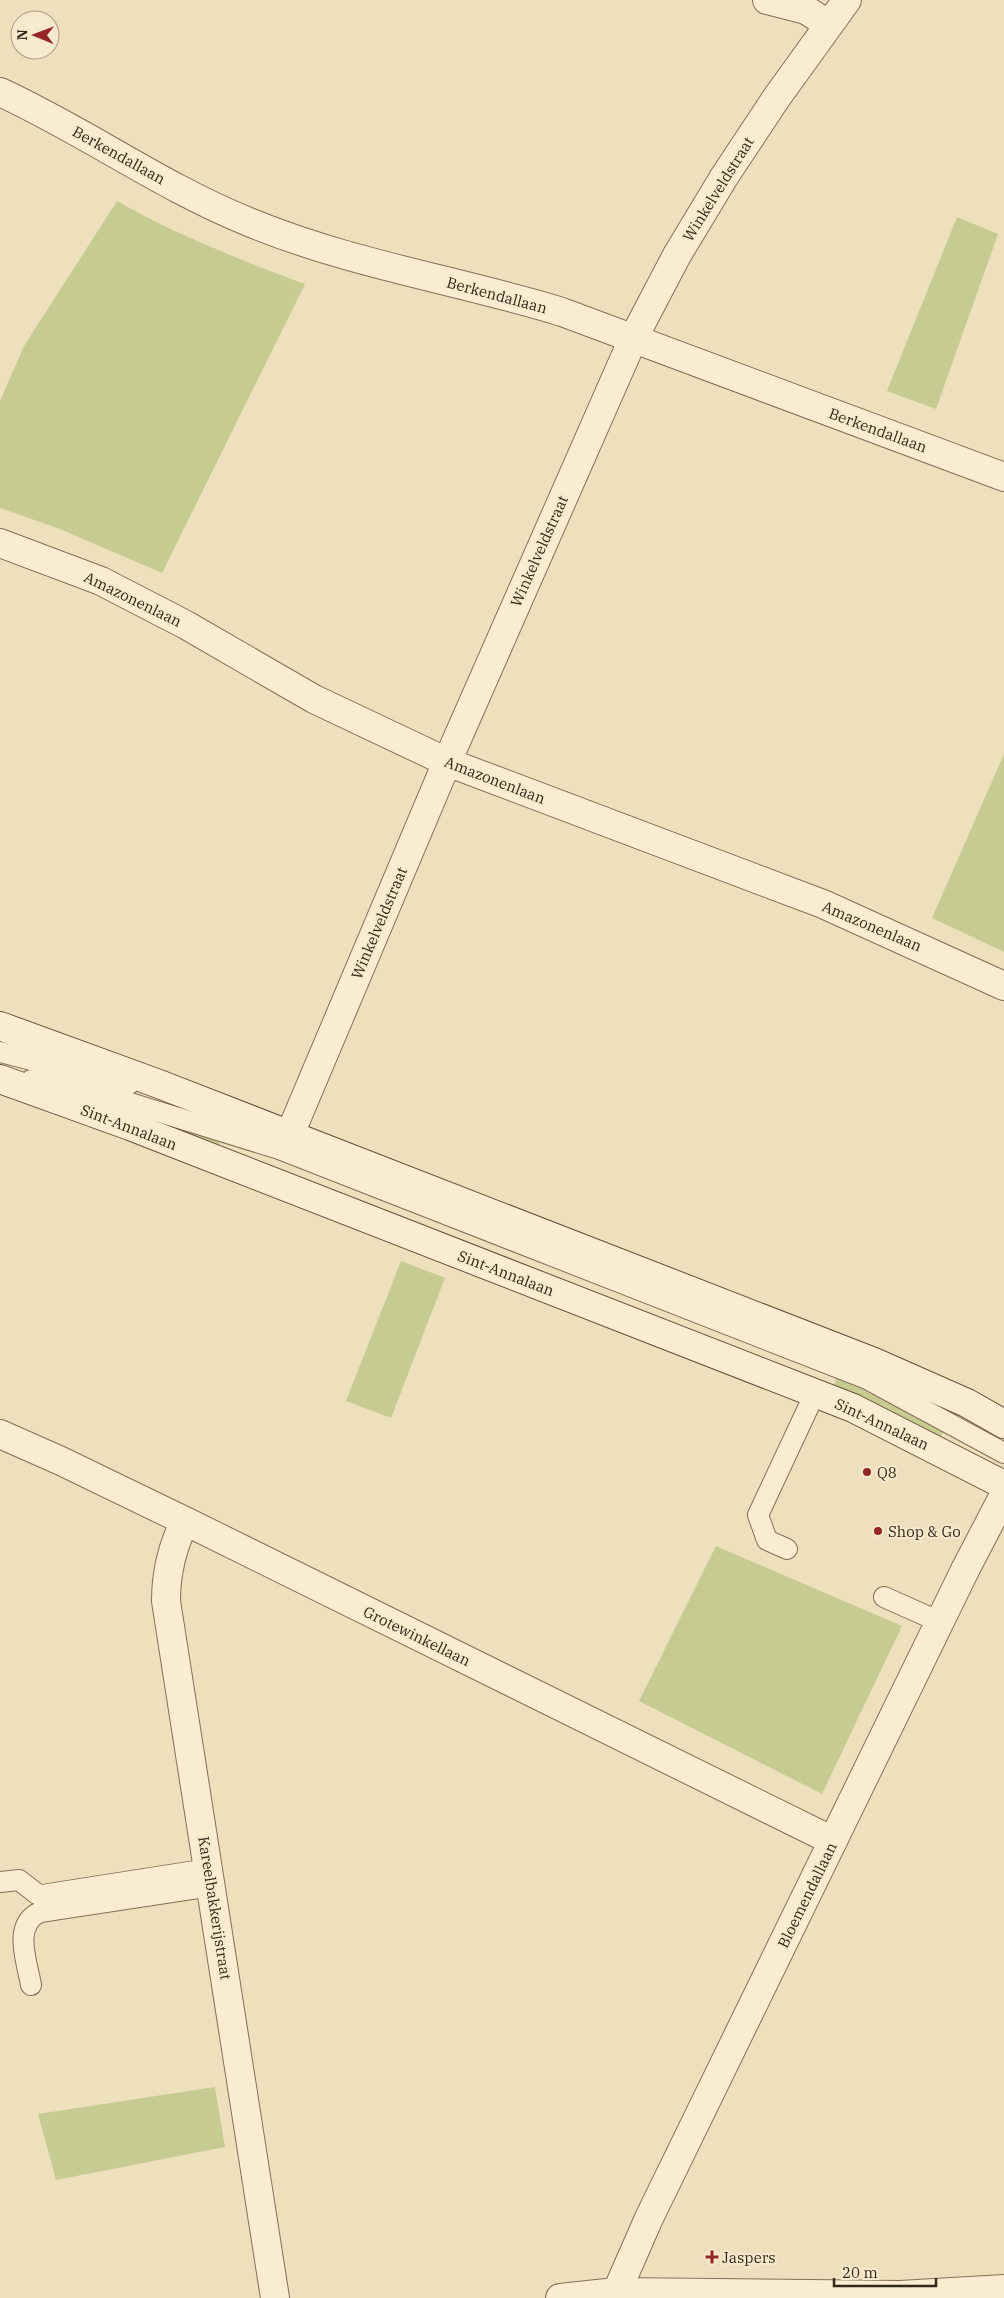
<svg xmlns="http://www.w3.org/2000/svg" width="1004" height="2298" viewBox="0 0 1004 2298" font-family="'IBM Plex Serif',serif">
	<rect width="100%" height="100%" fill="#eedfbd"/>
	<path fill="#c6cc91" d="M117 201C177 235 240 260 305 284L162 573 60 529 0 508V401L24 346Z
		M957 217 998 234 936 409 887 391Z
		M1004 754V952L932 918Z
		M86 1100 221 1138 216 1150Z
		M401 1261 445 1278 391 1418 346 1401Z
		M837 1377 864 1387 946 1428 939 1439 832 1391Z
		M716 1546 902 1626 822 1794 639 1701Z
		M215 2087 225 2147 56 2180 38 2114Z"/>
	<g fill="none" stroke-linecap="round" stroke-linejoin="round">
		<defs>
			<path id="service" d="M0 1052 128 1085
				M31 1080 101 1094 279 1149 867 1379 1004 1453
				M787 1549 767 1540 758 1515 815 1393
				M884 1597 940 1622
				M0 1882 19 1880 37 1894 42 1895 208 1869
				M31 1985C27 1961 12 1925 40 1912L211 1886"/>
			<path id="minor" d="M767 0 806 10 828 24
				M0 92C85 131 162 187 249 222 350 264 458 280 562 312L1004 477
				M0 543 101 581 186 625 314 699 447 762 823 904 1004 986
				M290 1134 447 762 633 339 677 255 724 177 777 97 847 0
				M0 1434 61 1461 185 1521 833 1841
				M185 1521C172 1547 166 1572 166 1601L275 2298
				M560 2298 616 2292 900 2295 1004 2289
				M614 2298 649 2218 965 1570"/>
			<path id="tertiary" d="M965 1570 1004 1495"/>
			<path id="secondary" d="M0 1026 159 1084 874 1362 967 1403 1004 1424
				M0 1079 130 1126 853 1408 1004 1485"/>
		</defs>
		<use href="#service" stroke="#866f56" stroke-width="22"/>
		<use href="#minor" stroke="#866f56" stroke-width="30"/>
		<use href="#tertiary" stroke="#866f56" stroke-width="30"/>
		<use href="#secondary" stroke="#685039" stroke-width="30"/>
		<use href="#service" stroke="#f9ecd0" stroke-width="20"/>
		<use href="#minor" stroke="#f9ecd0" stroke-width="28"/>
		<use href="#tertiary" stroke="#f9ecd0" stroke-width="28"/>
		<use href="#secondary" stroke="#f9ecd0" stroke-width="28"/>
	</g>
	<g fill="#962527" stroke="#f6e9cc" stroke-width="2">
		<circle cx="867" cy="1472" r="5"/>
		<circle cx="878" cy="1531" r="5"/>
		<path d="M709.5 2249.5h5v5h5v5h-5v5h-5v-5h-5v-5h5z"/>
	</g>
	<g text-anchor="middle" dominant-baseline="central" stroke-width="4" stroke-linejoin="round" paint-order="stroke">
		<g font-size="15" fill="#35271b" stroke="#f6e9cc">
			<text transform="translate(119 155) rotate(29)">Berkendallaan</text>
			<text transform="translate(718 189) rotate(-58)">Winkelveldstraat</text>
			<text transform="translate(497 295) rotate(15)">Berkendallaan</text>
			<text transform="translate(878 430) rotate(20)">Berkendallaan</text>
			<text transform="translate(539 551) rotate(-66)">Winkelveldstraat</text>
			<text transform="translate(133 599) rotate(26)">Amazonenlaan</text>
			<text transform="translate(495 780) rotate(21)">Amazonenlaan</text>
			<text transform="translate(379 923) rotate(-67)">Winkelveldstraat</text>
			<text transform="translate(872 926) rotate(23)">Amazonenlaan</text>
			<text transform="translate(129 1127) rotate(21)">Sint-Annalaan</text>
			<text transform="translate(506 1273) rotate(21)">Sint-Annalaan</text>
			<text transform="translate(882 1424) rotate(25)">Sint-Annalaan</text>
			<text transform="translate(417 1636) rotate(26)">Grotewinkellaan</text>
			<text transform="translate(807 1895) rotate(-64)">Bloemendallaan</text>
			<text transform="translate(215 1908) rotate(81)">Kareelbakkerijstraat</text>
		</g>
		<g font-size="15" fill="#35271b" stroke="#f6e9cc" text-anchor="start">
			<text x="877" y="1472">Q8</text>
			<text x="888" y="1531">Shop &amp; Go</text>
			<text x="722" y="2257">Jaspers</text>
		</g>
	</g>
	<g transform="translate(35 35) rotate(271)"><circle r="24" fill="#f6e9cc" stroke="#a99b85"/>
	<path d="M0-4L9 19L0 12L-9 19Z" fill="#962527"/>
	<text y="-8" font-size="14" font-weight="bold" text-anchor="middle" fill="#35271b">N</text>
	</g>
	<path d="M834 2278v8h102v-8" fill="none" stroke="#35271b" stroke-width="2.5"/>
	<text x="842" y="2278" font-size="15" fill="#35271b" stroke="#f6e9cc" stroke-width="4" paint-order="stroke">20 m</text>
</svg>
